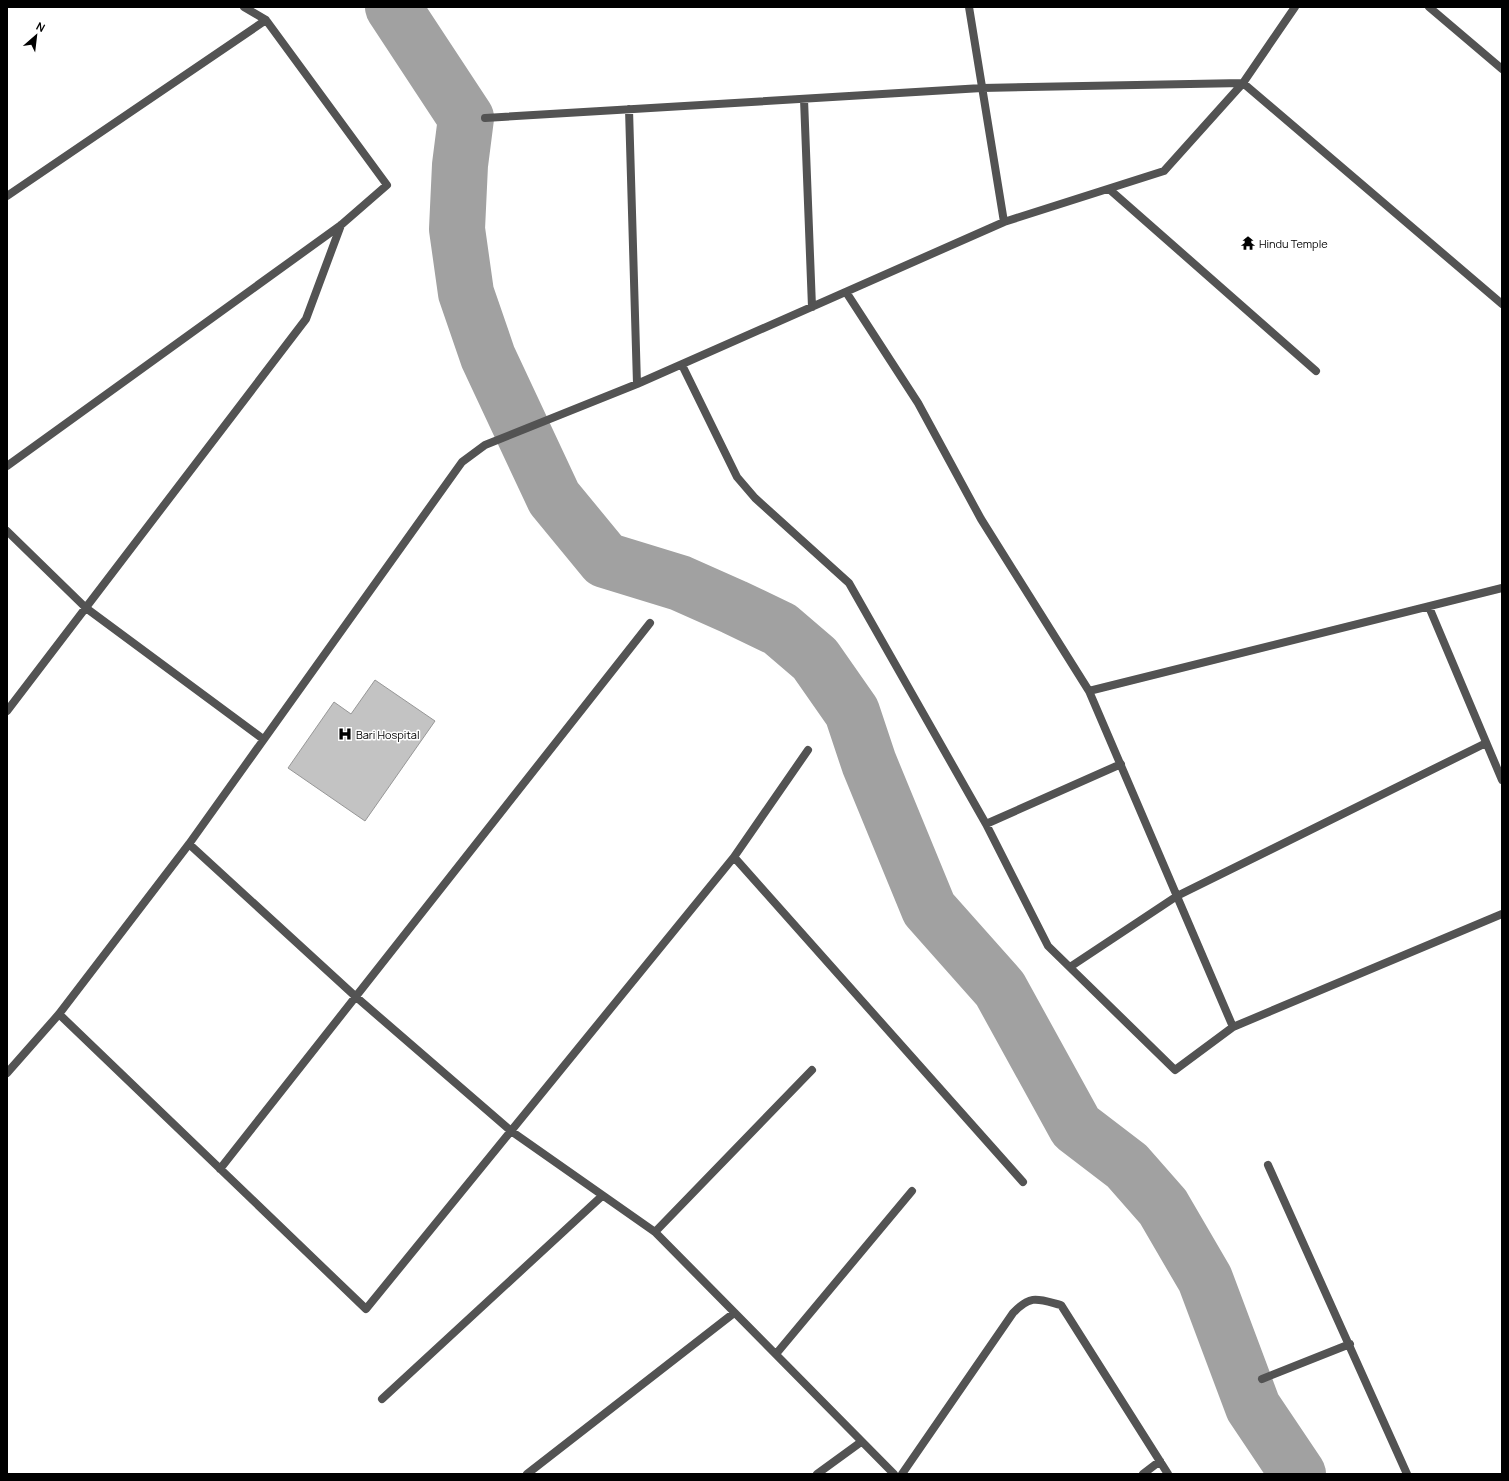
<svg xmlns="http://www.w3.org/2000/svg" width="1509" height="1481" viewBox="0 0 1509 1481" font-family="Manrope,sans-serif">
	<rect width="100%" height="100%" fill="#fff"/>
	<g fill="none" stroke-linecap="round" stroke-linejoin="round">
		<path stroke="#a1a1a1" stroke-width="56" d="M393 7 466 118 460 165 457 229 466 293 488 357 554 498 605 560 680 583 734 607 780 629 815 659 852 712 869 763 929 909 1000 989 1076 1127 1127 1166 1163 1207 1205 1279 1253 1407 1298 1474"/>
	</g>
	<path fill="#c3c3c3" stroke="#979797" d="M375 680 435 721 365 821 288 768 334 702 351 714Z"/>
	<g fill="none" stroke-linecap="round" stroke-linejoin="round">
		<path stroke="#535353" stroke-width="8" d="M969 7 1004 222
			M1429 7 1502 69
			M804 99 812 307
			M629 109 637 384
			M485 118 982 88 1243 83 1502 304
			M1109 189 1316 371
			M7 196 266 20
			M846 292 918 403 981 519 1089 691 1233 1027
			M682 365 737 477 755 498 849 583 986 824 1048 946 1175 1070 1233 1027 1502 914
			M7 466 341 225 387 185 266 20 244 7
			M7 531 86 608 263 739
			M1429 607 1502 780
			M1089 691 1502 588
			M7 711 306 319 341 225
			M986 824 1121 764
			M189 844 355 996 511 1131 655 1232 894 1474
			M734 857 1023 1182
			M1070 967 1177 896 1486 743
			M59 1014 366 1309 734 857 808 750
			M7 1073 59 1014 189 844 462 462 485 445 637 384 1004 222 1164 171 1243 83 1295 7
			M1268 1165 1407 1474
			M220 1169 650 623
			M655 1232 812 1070
			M776 1354 912 1191
			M1262 1379 1350 1344
			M382 1399 602 1196
			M527 1474 734 1313
			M817 1474 861 1442
			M902 1474 1013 1313C1031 1294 1038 1299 1061 1305L1168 1474
			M1143 1474 1160 1461"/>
	</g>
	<defs>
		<symbol id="temple-bare" viewBox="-9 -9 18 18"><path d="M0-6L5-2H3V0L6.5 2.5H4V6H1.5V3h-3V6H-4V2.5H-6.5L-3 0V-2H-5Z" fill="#000" stroke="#fff" stroke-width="2.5" paint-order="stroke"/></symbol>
		<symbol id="hospital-bare" viewBox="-9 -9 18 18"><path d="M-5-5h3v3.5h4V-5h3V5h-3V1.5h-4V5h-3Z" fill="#000" stroke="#fff" stroke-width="2.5" paint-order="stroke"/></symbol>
	</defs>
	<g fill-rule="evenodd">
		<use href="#temple-bare" x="1238" y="233" width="20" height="20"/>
		<use href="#hospital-bare" x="335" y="724" width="20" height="20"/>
	</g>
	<g text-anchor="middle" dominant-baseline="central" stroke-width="3" stroke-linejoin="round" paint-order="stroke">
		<g font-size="11" fill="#000" stroke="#fff" text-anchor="start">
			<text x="1259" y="243">Hindu Temple</text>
			<text x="356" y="734">Bari Hospital</text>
		</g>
	</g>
	<rect width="1509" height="1481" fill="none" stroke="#000000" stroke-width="16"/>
	<g transform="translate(36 36) rotate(28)" stroke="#ffffff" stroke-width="3" paint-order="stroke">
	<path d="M0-3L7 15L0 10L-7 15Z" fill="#000000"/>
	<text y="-6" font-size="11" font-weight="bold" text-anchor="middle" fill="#000000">N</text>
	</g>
</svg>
